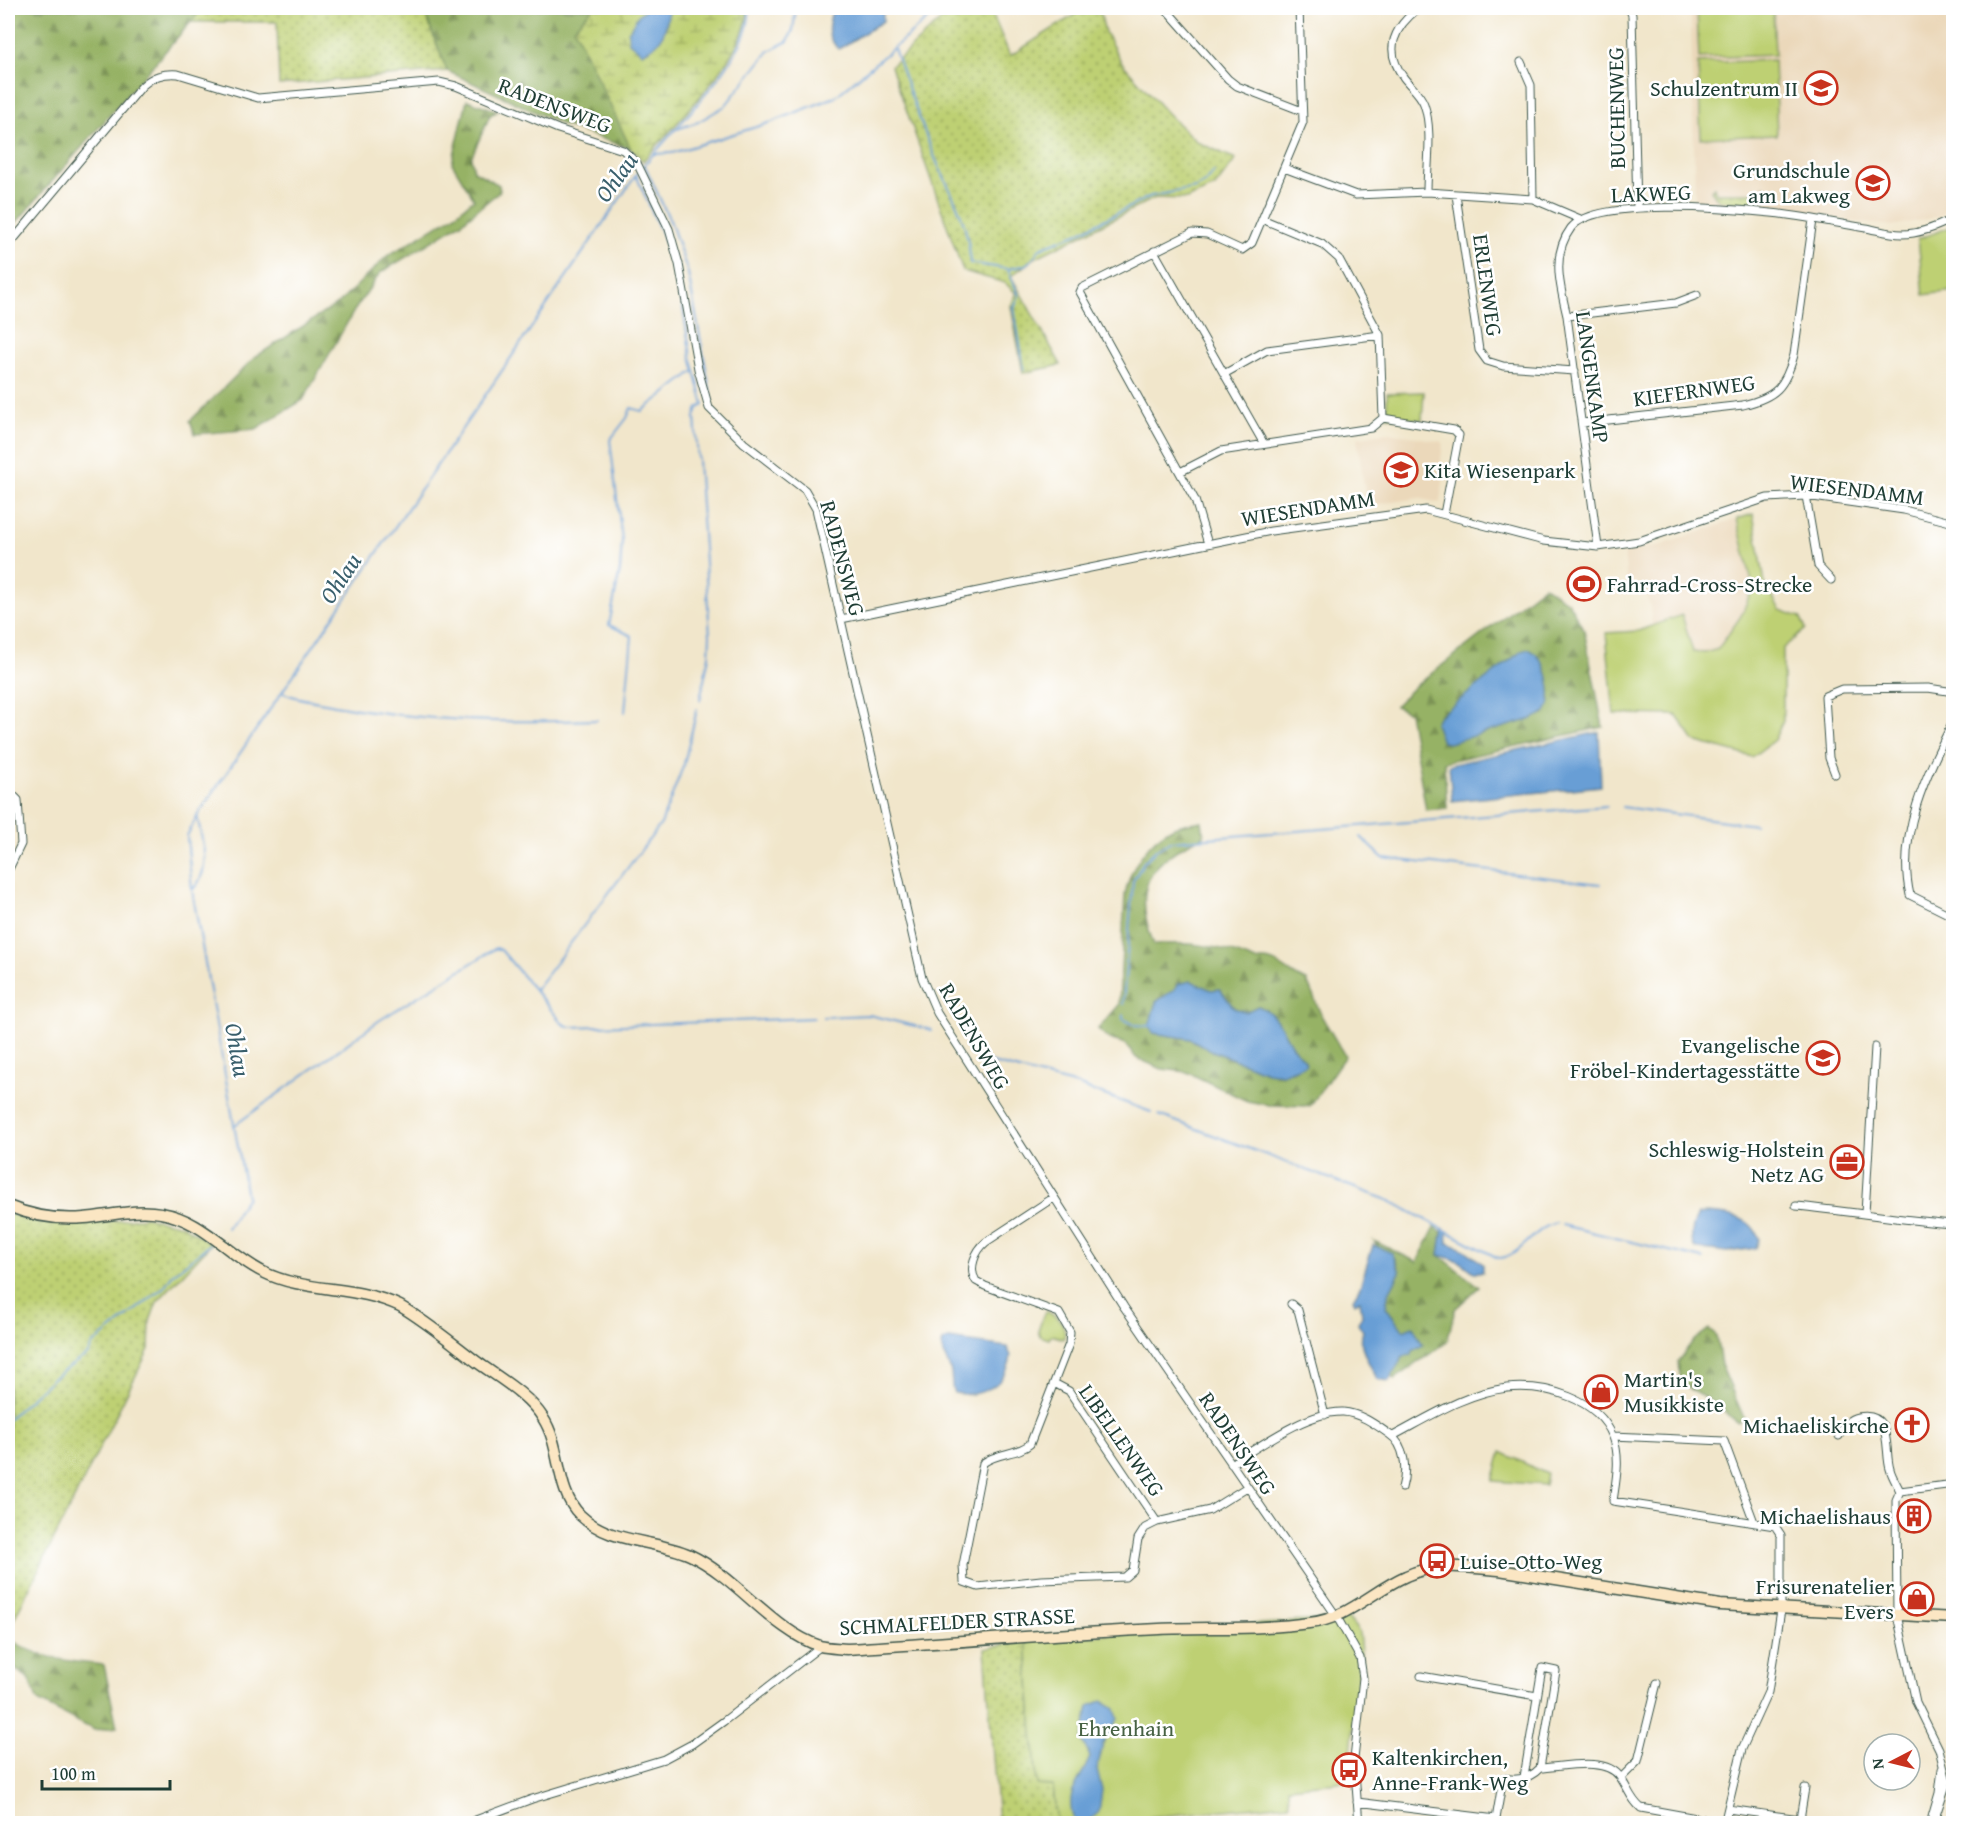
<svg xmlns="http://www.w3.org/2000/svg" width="1961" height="1831" viewBox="0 0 1961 1831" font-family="'Gentium Book Plus',serif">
	<defs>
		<pattern id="grass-dots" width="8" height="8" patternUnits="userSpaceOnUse" patternTransform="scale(1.5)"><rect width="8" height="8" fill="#bed073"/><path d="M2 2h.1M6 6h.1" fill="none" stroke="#9aaa5f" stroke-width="1.8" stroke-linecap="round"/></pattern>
		<pattern id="forest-firs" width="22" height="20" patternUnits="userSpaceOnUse" patternTransform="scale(1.5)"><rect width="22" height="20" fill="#96b265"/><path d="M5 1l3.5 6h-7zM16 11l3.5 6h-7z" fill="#7a9254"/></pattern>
		<pattern id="wetland-marsh" width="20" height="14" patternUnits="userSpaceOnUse" patternTransform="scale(1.5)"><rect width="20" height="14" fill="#bed073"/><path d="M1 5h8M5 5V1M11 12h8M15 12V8" fill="none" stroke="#9aaa5f"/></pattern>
	</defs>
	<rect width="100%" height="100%" fill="#fff"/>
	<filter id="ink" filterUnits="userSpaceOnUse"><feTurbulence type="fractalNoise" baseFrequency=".0167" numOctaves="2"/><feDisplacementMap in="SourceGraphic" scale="12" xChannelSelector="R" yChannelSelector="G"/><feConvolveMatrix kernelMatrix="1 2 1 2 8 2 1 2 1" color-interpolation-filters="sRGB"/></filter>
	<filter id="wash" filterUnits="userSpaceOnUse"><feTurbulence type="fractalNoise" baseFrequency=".008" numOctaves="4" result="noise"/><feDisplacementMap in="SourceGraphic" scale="24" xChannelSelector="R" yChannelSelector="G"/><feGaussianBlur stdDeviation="1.35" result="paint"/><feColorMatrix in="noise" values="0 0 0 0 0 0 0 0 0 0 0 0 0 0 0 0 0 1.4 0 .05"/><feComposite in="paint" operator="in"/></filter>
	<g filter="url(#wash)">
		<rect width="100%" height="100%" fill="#f1e6cb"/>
		<path fill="#ebd8ba" d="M1691 8H1947L1953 207 1938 217 1892 226 1695 203Z
			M1389 432 1443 442 1440 468 1444 476 1440 503 1418 498 1367 506 1357 438Z
			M1737 519 1753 587 1741 616 1717 649 1705 653 1693 652 1682 615 1652 625 1650 605 1643 589 1636 582 1627 581 1624 552 1662 545Z"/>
		<path fill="url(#grass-dots)" stroke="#6e8654" stroke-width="1.5" d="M203 8H423L447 71 279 85 277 22H189Z
			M954 8H990L1010 56 1085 8H1099L1105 32 1122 63 1167 113 1197 142 1236 159 1215 187 1187 199 1155 198 1035 258 1011 276 1061 365 1023 373 1011 306 1016 293 1005 283 963 271 891 66Z
			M1764 185 1767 199 1745 204 1718 200 1711 190 1714 187 1716 193H1764Z
			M8 1213 42 1223 86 1224 146 1217 182 1225 211 1244 157 1302 150 1321 149 1349 8 1631Z
			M1026 1640 1037 1785 1053 1786 1057 1823H998L985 1649Z"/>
		<path fill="url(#forest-firs)" stroke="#5a784c" stroke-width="1.5" fill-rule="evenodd" d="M8 8H203L8 232Z
			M423 8H593L574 28 631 149 563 125 447 71Z
			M467 100 498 111 490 115 471 158 474 171 499 185 500 191 460 224 380 273 354 311 303 400 256 429 195 434 190 421 255 357 339 303 387 256 452 217 474 199 452 163Z
			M1544 586 1568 602 1584 630 1603 727 1444 762 1447 808 1426 810 1409 712 1395 706 1414 687Z
			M1202 821 1204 836C1149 860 1131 886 1154 945 1192 941 1221 946 1256 961 1277 955 1290 977 1307 981L1322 1017 1345 1056 1310 1106 1269 1105 1247 1101 1187 1072 1162 1069 1136 1058 1126 1044 1109 1039 1098 1029 1119 1005 1125 894C1130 867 1149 839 1174 827 1182 824 1193 823 1202 821ZM1191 981 1227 999 1234 1008 1246 1012 1258 1006C1284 1016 1284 1045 1305 1060L1292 1072H1267L1210 1050 1190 1039 1154 1033 1156 1002Z
			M1435 1227 1442 1232 1439 1255 1479 1287 1455 1309 1447 1342 1394 1379 1391 1375 1403 1356 1423 1345 1413 1327 1403 1331 1386 1307 1388 1295 1400 1272 1395 1258 1380 1250 1374 1241 1417 1262Z
			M1709 1329 1716 1335 1721 1365 1744 1418 1738 1423 1717 1405 1680 1383 1678 1361 1693 1341Z
			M8 1638C39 1659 66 1661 104 1665L117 1727 94 1730 38 1701 28 1678 8 1664Z"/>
		<path fill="url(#wetland-marsh)" stroke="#6e8654" stroke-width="1.5" d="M593 8H747C753 48 670 130 643 161L631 149 574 28Z"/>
		<path fill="#bed073" stroke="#6e8654" stroke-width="1.5" d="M1697 8H1773L1775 55 1699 58Z
			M1774 60 1777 135 1701 138 1698 63Z
			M1953 226V291L1924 295 1918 239Z
			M1424 392 1422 420 1387 416V393Z
			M1753 514 1765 583 1780 610 1800 617 1806 629 1783 648V721L1774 740 1752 757 1694 741 1676 715 1614 714 1606 633 1638 631 1682 615 1693 652 1705 653 1718 649 1741 616 1753 587 1737 519Z
			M1045 1311C1058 1316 1067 1325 1064 1339L1051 1335 1049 1339 1040 1336 1038 1331Z
			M1501 1452 1547 1474 1545 1485 1493 1481Z
			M1348 1618 1359 1632 1361 1653 1348 1781 1288 1787 1289 1804 1150 1817V1823H1057L1053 1786 1037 1785 1026 1640Z"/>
		<path fill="#689ed5" stroke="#446e84" stroke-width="1.5" d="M648 8H663L669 11C665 33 663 44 642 53L629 42 628 32 639 14Z
			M833 8H883V21L839 49C824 36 828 25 833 8Z
			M1528 649C1547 655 1556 697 1546 712L1532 719 1449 743 1442 742 1435 723 1438 717 1522 651Z
			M1599 732 1601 786 1452 801 1449 765Z
			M1191 981 1211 990 1220 989 1234 1008 1246 1012 1258 1006C1284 1016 1284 1045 1305 1060L1306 1065 1282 1074 1267 1072 1210 1050 1191 1039 1153 1033 1149 1026 1156 1002 1175 989 1178 984Z
			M1706 1213C1727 1214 1752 1216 1759 1239L1756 1248 1727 1252 1695 1248C1689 1238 1693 1224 1698 1214Z
			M1443 1228 1447 1231 1448 1243 1465 1250 1483 1264V1272H1474L1459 1261 1439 1255Z
			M1373 1245 1392 1253 1400 1272 1388 1295 1386 1307 1403 1330 1413 1326 1423 1345 1413 1350 1412 1355 1403 1356 1389 1381 1377 1379C1370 1363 1357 1348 1363 1331L1358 1323 1362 1315 1360 1300 1355 1303 1353 1299 1360 1287Z
			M949 1339 1007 1347 1011 1356C1006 1386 982 1398 954 1393 950 1385 953 1377 950 1369 946 1358 940 1353 943 1341Z
			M1102 1701 1115 1708 1118 1719 1103 1744 1097 1770 1102 1790 1099 1812 1087 1823H1075C1063 1792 1079 1785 1090 1757L1082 1740 1089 1706Z"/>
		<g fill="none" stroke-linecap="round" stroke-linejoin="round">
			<path stroke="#689ed5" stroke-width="2" d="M894 49C909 88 922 129 939 167 954 198 970 227 970 263L1008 269 1025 265 1032 260 1040 248 1076 234 1151 196 1196 188 1205 183 1214 172
				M677 129 698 122 725 106 769 51 788 41 793 30 796 8
				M653 154 672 153 772 122 835 97 941 8
				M644 164 671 223 688 273 712 401
				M636 175 676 266 691 357 704 405 698 408 695 417 710 635 709 656 700 700
				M1008 269 1019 296 1014 308 1024 369
				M282 692C297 700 318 701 335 705 423 722 508 723 597 720
				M625 712 632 636 609 625 620 570 622 541 610 440 627 418 631 408 642 411 693 372
				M1622 807 1755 825
				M1361 837 1383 858 1600 884
				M192 890 187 836 197 816
				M535 990 661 824 684 764 697 709
				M1123 1004 1133 881 1143 863 1156 850 1171 841 1607 806
				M1123 1015V1019L1133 1024
				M823 1017 869 1015 931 1030
				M1135 1025 1149 1026
				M977 1059 1077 1085 1151 1112
				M1159 1115 1390 1201 1498 1258C1521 1258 1534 1226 1557 1223
				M235 1125 380 1020 496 948 501 950 563 1024 570 1027 814 1018
				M1562 1225 1703 1259
				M227 1228 247 1197 192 890C213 871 202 840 197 816L636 175C664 137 755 55 749 8
				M8 1419 53 1378 88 1354 92 1345 164 1287 172 1275 210 1244"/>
		</g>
	</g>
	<g filter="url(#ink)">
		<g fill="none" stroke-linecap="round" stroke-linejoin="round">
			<defs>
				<path id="minor" d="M1165 8 1228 79 1237 86 1302 111
					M1419 8C1394 27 1383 50 1404 78 1411 87 1420 93 1424 104 1433 130 1427 164 1427 192
					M1629 8 1632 15 1637 208
					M1521 62 1531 85 1533 199
					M1284 168 1356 195 1427 192 1533 199 1580 219
					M1456 195 1479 350 1487 361 1503 366 1575 371
					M8 246 142 86C153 76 163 73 178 74L258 98 439 82 456 86 558 129 623 150 637 163 669 229 679 264 698 369 709 408 744 443 805 490 816 509 922 978 937 1013 1124 1307 1337 1617 1360 1658 1363 1678 1354 1759 1359 1824
					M1154 251 1264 444
					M1567 316 1676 303 1697 295
					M1224 374 1267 350 1380 335
					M1383 418 1454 430 1459 435 1444 514
					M1582 423 1743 405C1776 397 1785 387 1794 355L1813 220
					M1180 472 1221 451 1371 428 1383 418 1380 335 1339 259 1322 244 1262 219
					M1806 496 1818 566 1831 580
					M1208 544 1195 500 1080 292 1082 288 1192 233 1207 234 1242 250 1252 243 1303 122 1299 8
					M1598 547 1567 316C1560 286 1551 255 1571 228 1595 197 1732 209 1771 213 1802 216 1834 223 1866 228 1877 230 1890 234 1902 234 1919 234 1939 226 1954 218
					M841 619 1271 531 1426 510 1544 541 1598 547 1639 541 1767 498 1806 496 1904 510 1954 523
					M1954 720C1927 773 1896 835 1910 895L1954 917
					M1835 774 1829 758 1825 696 1842 689 1928 688 1954 692
					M8 790 18 800 21 844 8 871
					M1053 1198 986 1242C975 1251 968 1269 976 1281L985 1286 1059 1313 1070 1332 1069 1344 1030 1444C1017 1455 998 1452 983 1463L963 1565 964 1582 978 1587 1041 1580 1125 1577 1133 1570 1138 1539 1145 1528 1157 1522 1210 1510 1247 1487
					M1796 1206C1849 1211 1900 1220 1954 1224
					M1865 1213 1875 1047
					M1291 1304 1298 1310 1325 1415
					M1054 1383 1069 1391 1157 1522
					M1393 1436C1429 1417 1466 1393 1507 1388 1545 1384 1598 1398 1613 1437 1621 1458 1616 1480 1613 1501L1775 1526 1781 1535V1610L1768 1692 1742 1749 1724 1824
					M1613 1436 1724 1441 1754 1522
					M1839 1436C1842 1427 1848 1419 1858 1417 1894 1410 1884 1451 1890 1469 1892 1477 1897 1484 1900 1491
					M1231 1464C1260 1446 1308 1411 1343 1412 1360 1413 1376 1425 1389 1434 1406 1445 1407 1471 1402 1488
					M1421 1676 1537 1696
					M1524 1777 1542 1668 1556 1671 1540 1768
					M1621 1778 1638 1761 1657 1683
					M1357 1802 1496 1819 1503 1778C1518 1781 1530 1779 1540 1768 1563 1767 1606 1756 1620 1777 1628 1788 1630 1799 1641 1808L1724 1823
					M1728 1809 1800 1819 1805 1788
					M465 1824 532 1799 664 1759 692 1744 724 1721 821 1646
					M1930 1824 1939 1793 1942 1769
					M1933 1824 1947 1782 1939 1749 1916 1702 1897 1615 1896 1500 1900 1491 1954 1484"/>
				<path id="secondary" d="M8 1206C32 1216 58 1220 84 1218 109 1216 136 1208 161 1213 203 1220 227 1254 263 1272 305 1293 357 1285 400 1306 427 1322 452 1343 477 1362 499 1378 528 1394 543 1418 562 1447 555 1490 580 1515 610 1544 654 1539 690 1555 737 1577 773 1631 820 1646 828 1648 838 1648 847 1649 951 1642 1055 1634 1159 1629 1209 1627 1260 1630 1309 1623 1348 1619 1372 1591 1406 1576 1435 1562 1468 1567 1499 1570L1720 1605 1954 1618"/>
			</defs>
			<use href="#minor" stroke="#3e564b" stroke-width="9"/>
			<use href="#secondary" stroke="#3e564b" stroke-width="13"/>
			<use href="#minor" stroke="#fff" stroke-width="7"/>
			<use href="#secondary" stroke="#fbe6c3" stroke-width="10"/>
		</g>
	</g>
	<defs>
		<symbol id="school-ring" viewBox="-11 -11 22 22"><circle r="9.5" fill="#fff" stroke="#c8321e" stroke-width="1.5"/><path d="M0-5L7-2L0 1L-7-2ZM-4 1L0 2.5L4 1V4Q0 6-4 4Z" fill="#c8321e"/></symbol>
		<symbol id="stadium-ring" viewBox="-11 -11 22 22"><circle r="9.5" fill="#fff" stroke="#c8321e" stroke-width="1.5"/><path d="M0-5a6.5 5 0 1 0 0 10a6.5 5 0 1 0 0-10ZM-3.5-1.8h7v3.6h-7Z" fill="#c8321e"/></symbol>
		<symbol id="office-ring" viewBox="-11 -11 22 22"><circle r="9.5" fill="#fff" stroke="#c8321e" stroke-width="1.5"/><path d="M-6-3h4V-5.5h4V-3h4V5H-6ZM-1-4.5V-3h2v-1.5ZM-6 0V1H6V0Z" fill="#c8321e"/></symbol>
		<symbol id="shop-ring" viewBox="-11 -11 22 22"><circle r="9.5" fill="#fff" stroke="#c8321e" stroke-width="1.5"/><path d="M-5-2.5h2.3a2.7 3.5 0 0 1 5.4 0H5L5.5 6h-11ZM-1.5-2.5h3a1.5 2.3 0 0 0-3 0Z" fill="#c8321e"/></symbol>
		<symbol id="church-ring" viewBox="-11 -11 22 22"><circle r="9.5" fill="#fff" stroke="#c8321e" stroke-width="1.5"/><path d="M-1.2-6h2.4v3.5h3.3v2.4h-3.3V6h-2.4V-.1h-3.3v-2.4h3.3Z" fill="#c8321e"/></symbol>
		<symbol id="building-ring" viewBox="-11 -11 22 22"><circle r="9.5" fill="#fff" stroke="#c8321e" stroke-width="1.5"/><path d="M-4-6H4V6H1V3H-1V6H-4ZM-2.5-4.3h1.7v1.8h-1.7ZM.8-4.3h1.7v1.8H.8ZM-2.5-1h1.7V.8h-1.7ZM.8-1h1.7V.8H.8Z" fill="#c8321e"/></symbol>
		<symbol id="bus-ring" viewBox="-11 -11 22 22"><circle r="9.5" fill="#fff" stroke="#c8321e" stroke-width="1.5"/><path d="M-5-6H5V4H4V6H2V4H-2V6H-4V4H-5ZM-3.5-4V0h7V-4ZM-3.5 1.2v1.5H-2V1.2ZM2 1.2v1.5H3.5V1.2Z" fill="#c8321e"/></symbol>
	</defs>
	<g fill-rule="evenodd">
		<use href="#school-ring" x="1802" y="69" width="38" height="38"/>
		<use href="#school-ring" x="1854" y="164" width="38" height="38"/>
		<use href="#school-ring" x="1382" y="451" width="38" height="38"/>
		<use href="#stadium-ring" x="1565" y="565" width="38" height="38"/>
		<use href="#school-ring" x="1804" y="1039" width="38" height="38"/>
		<use href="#office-ring" x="1828" y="1143" width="38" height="38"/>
		<use href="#shop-ring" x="1582" y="1373" width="38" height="38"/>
		<use href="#church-ring" x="1893" y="1406" width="38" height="38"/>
		<use href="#building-ring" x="1895" y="1497" width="38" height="38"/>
		<use href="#bus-ring" x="1418" y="1542" width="38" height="38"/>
		<use href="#shop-ring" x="1898" y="1580" width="38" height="38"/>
		<use href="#bus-ring" x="1330" y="1751" width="38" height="38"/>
	</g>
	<g text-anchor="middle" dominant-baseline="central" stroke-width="5" stroke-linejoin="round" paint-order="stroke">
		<g font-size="22" fill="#1f3d34" stroke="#fff" text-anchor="end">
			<text x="1798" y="88">Schulzentrum II</text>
			<text x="1850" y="170">Grundschule<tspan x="1850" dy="25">am Lakweg</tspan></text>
			<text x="1424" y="470" text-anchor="start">Kita Wiesenpark</text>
			<text x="1607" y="584" text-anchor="start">Fahrrad-Cross-Strecke</text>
			<text x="1800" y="1045">Evangelische<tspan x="1800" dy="25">Fröbel-Kindertagesstätte</tspan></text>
			<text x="1824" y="1149">Schleswig-Holstein<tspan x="1824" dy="25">Netz AG</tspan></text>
			<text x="1624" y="1379" text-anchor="start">Martin's<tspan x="1624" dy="25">Musikkiste</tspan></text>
			<text x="1889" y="1425">Michaeliskirche</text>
			<text x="1891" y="1516">Michaelishaus</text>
			<text x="1460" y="1561" text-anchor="start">Luise-Otto-Weg</text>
			<text x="1894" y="1586">Frisurenatelier<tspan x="1894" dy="25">Evers</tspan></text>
			<text x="1372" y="1757" text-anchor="start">Kaltenkirchen,<tspan x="1372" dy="25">Anne-Frank-Weg</tspan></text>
		</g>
		<g font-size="22" fill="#1f3d34" stroke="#fff">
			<text transform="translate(555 105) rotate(21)">RADENSWEG</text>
			<text transform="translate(1616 108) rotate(-91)">BUCHENWEG</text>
			<text transform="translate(1651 193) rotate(-2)">LAKWEG</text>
			<text transform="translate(1488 285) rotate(82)">ERLENWEG</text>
			<text transform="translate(1593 377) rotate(82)">LANGENKAMP</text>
			<text transform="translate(1694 390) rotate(-8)">KIEFERNWEG</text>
			<text transform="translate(1857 489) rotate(7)">WIESENDAMM</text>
			<text transform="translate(1308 508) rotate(-9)">WIESENDAMM</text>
			<text transform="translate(843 558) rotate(75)">RADENSWEG</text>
			<text transform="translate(975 1036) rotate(60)">RADENSWEG</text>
			<text transform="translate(1122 1440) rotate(55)">LIBELLENWEG</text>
			<text transform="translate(1238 1443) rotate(56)">RADENSWEG</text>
			<text transform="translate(957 1621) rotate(-3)">SCHMALFELDER STRASSE</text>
		</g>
		<g font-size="22" fill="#476244" stroke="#fff">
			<text x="1126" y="1728">Ehrenhain</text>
		</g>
		<g font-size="24" font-style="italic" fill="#395f6c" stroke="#fff">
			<text transform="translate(616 177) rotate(-54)">Ohlau</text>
			<text transform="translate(340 578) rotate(-56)">Ohlau</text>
			<text transform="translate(238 1050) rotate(80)">Ohlau</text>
		</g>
	</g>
	<rect width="1961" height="1831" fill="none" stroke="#fff" stroke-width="30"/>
	<g transform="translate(1892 1762) rotate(263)"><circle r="28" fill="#ffffff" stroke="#a5b1ae" stroke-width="1.5"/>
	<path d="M0-4.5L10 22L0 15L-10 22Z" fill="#c8321e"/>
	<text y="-9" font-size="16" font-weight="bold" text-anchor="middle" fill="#1f3d34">N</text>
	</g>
	<path d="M42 1780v9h128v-9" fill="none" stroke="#1f3d34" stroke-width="3"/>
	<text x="51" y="1780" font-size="18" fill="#1f3d34" stroke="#ffffff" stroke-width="4.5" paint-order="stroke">100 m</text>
</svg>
